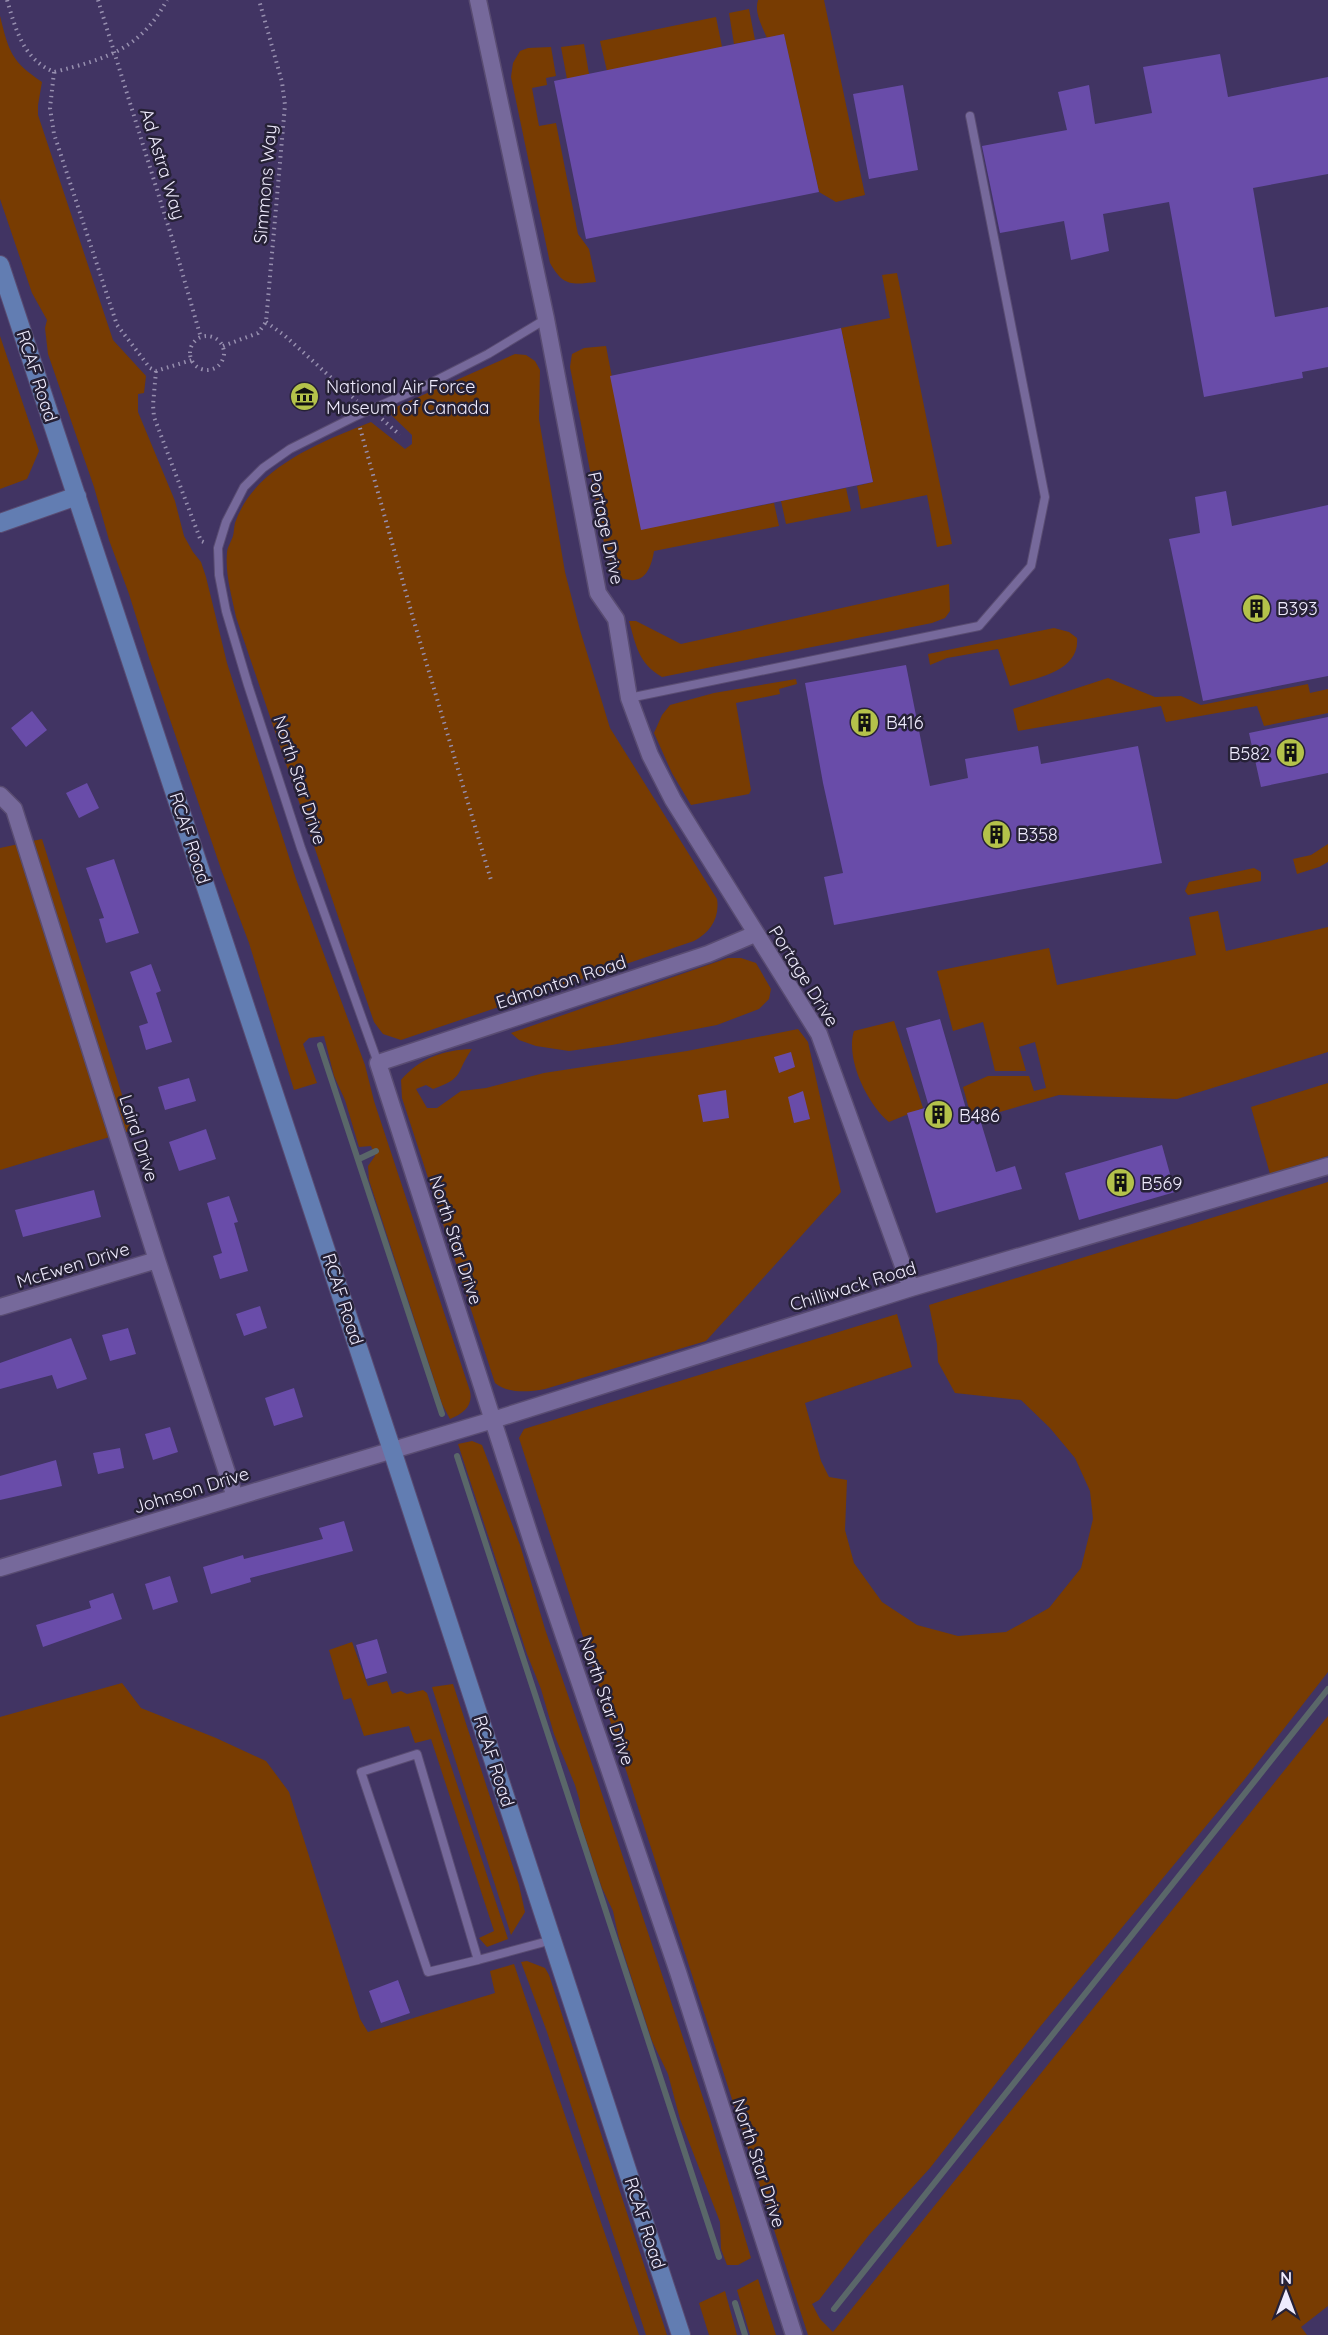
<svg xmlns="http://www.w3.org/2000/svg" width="1328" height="2335" viewBox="0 0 1328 2335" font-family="Quicksand,sans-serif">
	<rect width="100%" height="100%" fill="#413463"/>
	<path fill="#783c02" d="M758 0H824L865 195 836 202 819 192 784 35 767 38C762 26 754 13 758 0Z
		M749 9 755 40 734 44 729 13Z
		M0 16C9 52 11 61 42 82L38 105V115L113 340 146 376 144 393 138 394V412L175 501 184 536 193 552 201 562 206 577 227 663 296 879 365 1065 374 1101 470 1391C473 1406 464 1413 450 1419L442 1404 369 1180 368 1166 375 1156 371 1146 359 1147 345 1100 334 1076 324 1036 309 1038 303 1044 317 1083 294 1090 249 943 221 869 149 658 129 594 109 540 94 487 48 354 45 328 47 320 32 293 0 199Z
		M716 17 722 47 607 71 600 41Z
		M584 44 589 74 567 79 561 47Z
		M551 47 556 76 546 78 547 85 532 88 539 126 556 123 578 234 589 249 596 282C571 285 563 286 550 263L511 77 513 63 520 51 528 48Z
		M897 273 952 544 937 547 927 495 861 509 857 486 873 482 841 328 890 318 882 275Z
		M0 336 39 451 27 479 0 489Z
		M606 346 641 529 774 503 779 526 654 551C650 575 640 588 615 575L605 548 570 367 572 354 584 348Z
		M515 354 526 355 535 361 540 370 539 419 565 572 580 630 610 728 717 899C720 918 710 933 694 941L401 1040 383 1034 374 1022 236 617C232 597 225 574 227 553 227 548 231 542 233 536 234 532 234 527 235 523 254 467 321 442 371 422L405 449 412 444V435L387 411Z
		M846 488 851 511 786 524 781 501Z
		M949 584 950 611 945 618 932 623 662 677C638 663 636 645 629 621H636L681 644Z
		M1054 628 1069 632 1077 638C1080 672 1035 678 1010 686L998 649 947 658 930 665 928 654Z
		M1108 678 1155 697 1181 696 1201 705 1308 684 1310 693 1328 689V713L1264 726 1257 706 1166 722 1161 706 1018 731 1013 709Z
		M796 679 797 684 779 689 780 694 736 703 751 790 749 794 691 805 672 773 654 733 662 715 670 705 714 693Z
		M42 839 133 1130 0 1170V848Z
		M1328 844V862L1319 867 1297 874 1293 859 1311 855Z
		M1254 868 1261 872V881L1188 895 1185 891 1189 882Z
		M1218 911 1226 951 1328 927V1052L1177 1099 1059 1095 972 1120 963 1087 988 1076H1029L1034 1091 1046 1088 1035 1042 1019 1047 1026 1071H995L983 1022 953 1031 937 971 1049 948 1057 985 1196 955 1189 917Z
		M728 958H741L756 963 771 989 769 999 759 1009 717 1025 612 1045 569 1051 536 1046 519 1040 511 1033Z
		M894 1021 923 1108 889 1122C868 1105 845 1059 854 1031Z
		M798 1029 808 1042 841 1192 706 1341 545 1389C528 1392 509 1394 495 1383L402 1098 401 1080C420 1058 443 1050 472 1049 455 1073 465 1078 433 1089L426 1085 416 1089 427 1108H437L461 1091 486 1088 544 1073 687 1051Z
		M1328 1083V1156L1270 1174 1251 1107Z
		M1328 1182V1672L1244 1780 1039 2028 930 2168 869 2235 819 2300 812 2304 820 2319 833 2332 1328 1716V2306L1301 2327 1307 2335H808L519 1438 524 1429 897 1314 912 1367 805 1403 821 1461 829 1477 847 1480 845 1530 854 1563 882 1602 917 1625 958 1636 1006 1632 1049 1608 1081 1568 1093 1519 1090 1491 1075 1458 1050 1428 1021 1400 955 1393 938 1362 937 1344 929 1305Z
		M472 1441 482 1445 520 1545 545 1629 593 1767 710 2119 751 2258 738 2265H727L721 2249 720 2222 680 2119 668 2074 652 2041 619 1939 613 1911 602 1888 580 1822V1802L575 1785 554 1734 541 1689 527 1654 458 1444Z
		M352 1642 368 1686 387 1681 392 1694 401 1691 407 1694 423 1690 427 1693 508 1939 487 1947 479 1938 494 1931 431 1739 415 1743 409 1726 364 1736 351 1698 344 1700 329 1650Z
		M122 1683 141 1708 216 1738 266 1761 289 1792 360 2019 368 2032 495 1993 490 1971 514 1964 639 2335H0V1717Z
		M453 1684 519 1885 525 1912 511 1935 432 1687Z
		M527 1961 545 1968 549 1975 667 2335H646L547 2032 521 1962Z
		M758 2279 776 2335H750L737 2290Z
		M725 2291 737 2335H709L699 2303Z"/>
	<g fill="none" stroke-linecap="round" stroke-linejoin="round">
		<path stroke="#5a6769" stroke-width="6" d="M320 1045 442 1414
			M359 1159 376 1151
			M457 1456 719 2257
			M735 2303 745 2335
			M834 2309 1328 1689"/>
	</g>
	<path fill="#694ca9" d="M784 34 819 192 586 239 554 81Z
		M1220 54 1228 97 1328 77V174L1253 188 1275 317 1328 307V367L1302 372 1303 378 1204 397 1169 202 1103 214 1109 251 1071 260 1064 221 1000 233 982 146 1067 130 1058 92 1089 85 1095 124 1152 113 1143 67Z
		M903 85 918 170 869 179 853 94Z
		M841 328 873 482 641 530 610 376Z
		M1226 491 1232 526 1328 505V676L1203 701 1169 539 1200 533 1195 497Z
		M906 665 930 786 968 778 965 759 1038 746 1041 764 1138 746 1162 863 834 925 824 877 843 873 823 783 805 683Z
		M32 711 47 730 26 747 11 728Z
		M1328 717V773L1261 787 1249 733Z
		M87 783 99 808 79 818 66 793Z
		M114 859 139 933 106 943 99 919 104 918 86 868Z
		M151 964 161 991 156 993 172 1042 146 1050 139 1026 148 1023 130 972Z
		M940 1019 969 1119 979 1116 996 1172 1015 1166 1022 1189 936 1213 907 1113 929 1107 906 1028Z
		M791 1052 795 1067 779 1073 774 1057Z
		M189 1078 196 1101 165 1110 158 1087Z
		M726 1090 729 1118 703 1122 698 1095Z
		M803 1091 810 1119 794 1123 788 1097Z
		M206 1129 216 1159 179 1171 169 1142Z
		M1162 1145 1175 1192 1079 1220 1065 1173Z
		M94 1190 101 1217 23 1237 15 1210Z
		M229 1196 238 1222 234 1223 248 1271 220 1279 213 1256 222 1253 207 1203Z
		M260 1306 267 1328 244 1336 236 1314Z
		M128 1328 136 1354 110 1361 102 1335Z
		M71 1338 87 1379 57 1389 52 1375 0 1389V1363Z
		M294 1388 303 1417 274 1426 265 1398Z
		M170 1427 178 1452 153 1460 145 1434Z
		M120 1448 124 1468 98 1474 93 1453Z
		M56 1460 62 1486 0 1500V1476Z
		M344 1521 353 1551 250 1578 251 1582 211 1594 203 1567 243 1555 244 1559 323 1539 319 1528Z
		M170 1576 178 1602 153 1610 145 1584Z
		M113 1593 122 1619 43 1647 36 1625 91 1608 89 1601Z
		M377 1639 387 1673 366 1679 356 1645Z
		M398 1980 410 2013 381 2023 369 1991Z"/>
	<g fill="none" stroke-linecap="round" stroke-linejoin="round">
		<defs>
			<path id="service" d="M629 698 979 626 1031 566 1045 497 970 116
				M378 1063 301 848 248 685 226 611 219 575 218 548 226 522 244 487 263 468 290 449 356 416 425 386 488 354 546 319
				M478 1960 428 1972 361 1772 417 1754 478 1960 552 1940"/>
			<path id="minor" d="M478 0 546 319 598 593 616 619 629 698 650 755 673 800 819 1034 911 1288
				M0 795 14 809 157 1260 235 1497
				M755 934 708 954 378 1063 533 1545 678 1972 794 2335
				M0 1307 157 1260
				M0 1568 493 1420 911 1288 1328 1166"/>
			<path id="secondary" d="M0 265 392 1450 681 2335
				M0 523 77 496"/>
		</defs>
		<use href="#service" stroke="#594c72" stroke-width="10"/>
		<use href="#minor" stroke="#594c72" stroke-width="19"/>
		<use href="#secondary" stroke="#594c72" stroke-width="20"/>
		<path stroke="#978faf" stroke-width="4" stroke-dasharray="1.5 4.5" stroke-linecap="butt" d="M7 0C16 30 23 59 54 72 105 59 140 50 167 0
			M98 0 176 251 201 338
			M54 72 50 108 54 134 117 325 150 368 156 371 192 360
			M266 322 284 335 357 401
			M190 353a17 17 0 1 1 34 0a17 17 0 1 1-34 0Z
			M223 346 258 333 266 322 285 105 282 82 259 0
			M156 371 153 405 154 417 201 541 206 543
			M382 419 400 435
			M360 428 413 618 491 880"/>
		<use href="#service" stroke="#76699b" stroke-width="8"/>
		<use href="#minor" stroke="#76699b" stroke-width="16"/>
		<use href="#secondary" stroke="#627db2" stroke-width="18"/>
	</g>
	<defs>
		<symbol id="museum-disc" viewBox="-11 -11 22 22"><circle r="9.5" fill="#b4c24a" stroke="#262136"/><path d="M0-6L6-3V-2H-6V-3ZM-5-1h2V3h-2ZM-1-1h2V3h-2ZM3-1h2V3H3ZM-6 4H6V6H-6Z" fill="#111"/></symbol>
		<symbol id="building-disc" viewBox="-11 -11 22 22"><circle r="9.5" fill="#b4c24a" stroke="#262136"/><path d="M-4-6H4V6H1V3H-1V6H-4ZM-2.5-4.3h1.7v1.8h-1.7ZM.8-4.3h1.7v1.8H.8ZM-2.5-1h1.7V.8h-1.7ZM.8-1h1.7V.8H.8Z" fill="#111"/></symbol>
	</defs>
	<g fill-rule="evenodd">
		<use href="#museum-disc" x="288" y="380" width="33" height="33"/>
		<use href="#building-disc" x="1240" y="592" width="33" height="33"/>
		<use href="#building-disc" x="848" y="706" width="33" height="33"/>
		<use href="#building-disc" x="1274" y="736" width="33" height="33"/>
		<use href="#building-disc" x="980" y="818" width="33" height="33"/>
		<use href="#building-disc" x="922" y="1098" width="33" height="33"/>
		<use href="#building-disc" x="1104" y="1166" width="33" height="33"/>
	</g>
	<g text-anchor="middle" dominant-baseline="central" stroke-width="5" stroke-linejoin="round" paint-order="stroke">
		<g font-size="18" fill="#efebfd" stroke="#262136">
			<text transform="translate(163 164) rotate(73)">Ad Astra Way</text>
			<text transform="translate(265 184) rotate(-85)">Simmons Way</text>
			<text transform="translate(37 376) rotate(72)">RCAF Road</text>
			<text transform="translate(606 528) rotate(78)">Portage Drive</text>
			<text transform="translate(300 780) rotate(72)">North Star Drive</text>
			<text transform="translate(190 838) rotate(72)">RCAF Road</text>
			<text transform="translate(804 976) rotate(58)">Portage Drive</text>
			<text transform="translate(561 982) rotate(-18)">Edmonton Road</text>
			<text transform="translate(139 1138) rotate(72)">Laird Drive</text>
			<text transform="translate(456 1240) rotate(72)">North Star Drive</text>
			<text transform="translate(73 1265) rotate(-17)">McEwen Drive</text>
			<text transform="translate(853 1286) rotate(-17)">Chilliwack Road</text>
			<text transform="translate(343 1299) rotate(72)">RCAF Road</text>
			<text transform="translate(191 1490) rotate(-17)">Johnson Drive</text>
			<text transform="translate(607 1701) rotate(71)">North Star Drive</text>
			<text transform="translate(494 1761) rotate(72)">RCAF Road</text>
			<text transform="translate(759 2163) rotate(72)">North Star Drive</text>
			<text transform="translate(645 2223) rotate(72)">RCAF Road</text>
		</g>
		<g font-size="18" fill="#efebfd" stroke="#262136" text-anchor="start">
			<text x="326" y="386">National Air Force<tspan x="326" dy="21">Museum of Canada</tspan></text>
			<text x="1277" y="608">B393</text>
			<text x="886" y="722">B416</text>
			<text x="1270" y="753" text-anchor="end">B582</text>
			<text x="1017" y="834">B358</text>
			<text x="959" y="1115">B486</text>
			<text x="1141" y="1183">B569</text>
		</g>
	</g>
	<g transform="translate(1286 2293)" stroke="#262136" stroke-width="4.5" paint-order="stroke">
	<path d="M0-4.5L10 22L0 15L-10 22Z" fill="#efebfd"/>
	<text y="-9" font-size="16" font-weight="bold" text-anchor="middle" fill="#efebfd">N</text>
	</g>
</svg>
